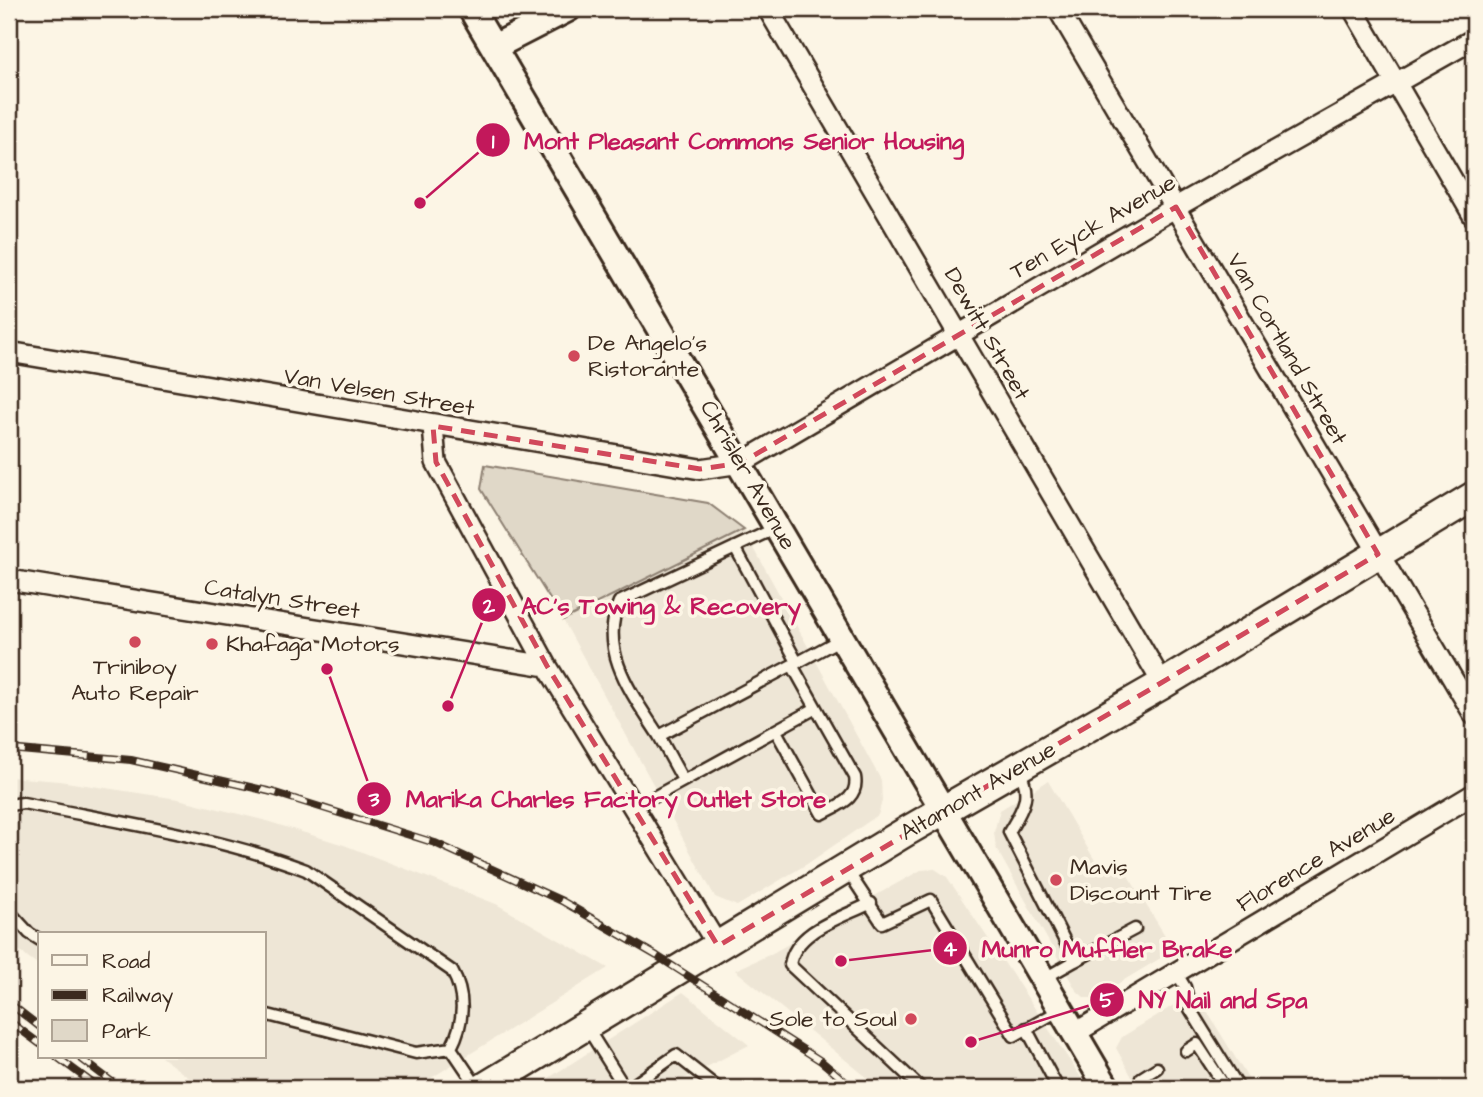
<svg xmlns="http://www.w3.org/2000/svg" width="1483" height="1097" viewBox="0 0 1483 1097" font-family="'Architects Daughter',sans-serif">
<style>
.built{fill:#eee6d6}
.green{fill:#e0d8c8;stroke:#8e8173;stroke-width:2}
.lines{fill:none;stroke-linecap:round;stroke-linejoin:round}
.service-casing{stroke:#3b2a1e;stroke-width:15}
.minor-casing{stroke:#3b2a1e;stroke-width:24}
.tertiary-casing{stroke:#3b2a1e;stroke-width:30}
.secondary-casing{stroke:#3b2a1e;stroke-width:33}
.service{stroke:#fcf5e5;stroke-width:10}
.minor{stroke:#fcf5e5;stroke-width:19}
.tertiary{stroke:#fcf5e5;stroke-width:24}
.secondary{stroke:#fcf5e5;stroke-width:28}
.rail-casing{stroke:#3b2a1e;stroke-width:8}
.rail{stroke:#fcf5e5;stroke-width:5;stroke-dasharray:16;stroke-linecap:butt}
.marked{fill:none;stroke:#d1495b;stroke-width:5;stroke-dasharray:14 9;stroke-linejoin:round}
.poi-dot{fill:#d1495b;stroke:#fcf5e5;stroke-width:2.5}
.labels{text-anchor:middle;dominant-baseline:central;stroke-width:7;stroke-linejoin:round;paint-order:stroke}
.street-label{font-size:23px;fill:#3b2a1e;stroke:#fcf5e5}
.poi-label{font-size:23px;fill:#3b2a1e;stroke:#fcf5e5;text-anchor:start}
.leader{fill:none;stroke:#c2185b;stroke-width:2.5}
.callout-dot{fill:#c2185b;stroke:#fcf5e5;stroke-width:2.5}
.mark-label{font-size:21px;text-anchor:middle;font-weight:bold;fill:#fff}
.callout-label{font-size:24px;text-anchor:middle;font-weight:bold;fill:#c2185b;stroke:#fcf5e5;stroke-width:7;stroke-linejoin:round;paint-order:stroke}
</style>
<rect width="100%" height="100%" fill="#fcf5e5"/>
<filter id="ink" filterUnits="userSpaceOnUse"><feTurbulence type="fractalNoise" baseFrequency=".0143" numOctaves="2"/><feDisplacementMap in="SourceGraphic" scale="14" xChannelSelector="R" yChannelSelector="G"/><feConvolveMatrix kernelMatrix="1 2 1 2 8 2 1 2 1" color-interpolation-filters="sRGB"/></filter>
<g filter="url(#ink)">
<path class="built" d="M744,530L881,780L882,801L878,815L807,864L737,906L715,897L563,620Z
M9,777L59,781L178,799L263,820L344,845L496,904L608,968L415,1088H203L161,1057H264V934H40V966L9,943Z
M1048,781L1100,869L1119,861L1174,950L1094,998H1085L1076,990L996,848L994,832L1000,810Z
M935,869L947,877L1088,1088H880L735,970L769,955L921,870Z
M683,992L749,1045L666,1088H533Z
M1195,992L1254,1088H1138L1116,1048L1122,1037Z"/>
<path class="green" d="M485,465L708,503L744,530L563,620L481,489Z"/>
<g class="lines">
<defs>
<path id="service" d="M735,547L797,662
M793,665L841,639
M776,731L822,814C838,805 859,799 855,777L816,708
M659,736C633,695 598,652 619,602L778,527
M1019,771C1033,795 1022,810 1009,832L1075,961L1135,929
M9,805L23,803C117,822 216,836 306,870L452,971C466,996 464,1023 451,1048
M634,808L816,708L792,665L659,736L683,780
M847,870L882,923L931,900L1014,1036L1060,1010
M871,903C842,918 795,930 790,965L921,1088
M9,911L29,933L40,940
M1176,972L1185,987L1190,1009L1239,1088
M1043,979L1075,961
M264,1014L416,1053L451,1048
M586,1026L625,1088
M1026,1028L1058,1088
M451,1048L478,1088
M1186,1051L1197,1044L1226,1088
M629,1088L676,1055L718,1088
M1147,1088L1141,1078L1157,1068"/>
<path id="minor" d="M768,9L1163,684
M1058,9L1474,715
M1353,9L1474,217
M9,352L700,469L741,463L1176,207L1474,39
M433,426L436,462L547,666L718,946
M9,580L547,666
M1075,1033L1474,794"/>
<path id="tertiary" d="M471,9L1107,1088
M494,47L568,9"/>
<path id="secondary" d="M483,1088L907,831L1163,684L1474,496"/>
</defs>
<use href="#service" class="service-casing"/>
<use href="#minor" class="minor-casing"/>
<use href="#tertiary" class="tertiary-casing"/>
<use href="#secondary" class="secondary-casing"/>
<use href="#service" class="service"/>
<use href="#minor" class="minor"/>
<use href="#tertiary" class="tertiary"/>
<use href="#secondary" class="secondary"/>
<defs>
<path id="rail" d="M9,749L131,760L272,792L435,843L562,901L657,956L821,1061L853,1088
M9,1003L40,1027
M9,1021L40,1044
M57,1057L99,1088
M79,1057L120,1088"/>
</defs>
<use href="#rail" class="rail-casing"/>
<use href="#rail" class="rail"/>
</g>
</g>
<path class="marked" d="M1176,207L1378,554L718,946L547,666L436,462L433,426L700,469L741,463Z"/>
<g class="poi-dot">
<circle cx="574" cy="356" r="7"/>
<circle cx="135" cy="642" r="7"/>
<circle cx="212" cy="644" r="7"/>
<circle cx="1056" cy="880" r="7"/>
<circle cx="911" cy="1019" r="7"/>
</g>
<g class="labels">
<g class="street-label">
<text transform="translate(1093 227) rotate(-30)">Ten Eyck Avenue</text>
<text transform="translate(987 334) rotate(60)">Dewitt Street</text>
<text transform="translate(1287 349) rotate(60)">Van Cortland Street</text>
<text transform="translate(379 392) rotate(10)">Van Velsen Street</text>
<text transform="translate(748 475) rotate(60)">Chrisler Avenue</text>
<text transform="translate(282 599) rotate(9)">Catalyn Street</text>
<text transform="translate(978 791) rotate(-30)">Altamont Avenue</text>
<text transform="translate(1316 860) rotate(-31)">Florence Avenue</text>
</g>
<g class="poi-label">
<text x="588" y="343">De Angelo's<tspan x="588" dy="26">Ristorante</tspan></text>
<text x="226" y="644">Khafaga Motors</text>
<text x="135" y="667" text-anchor="middle">Triniboy<tspan x="135" dy="26">Auto Repair</tspan></text>
<text x="1070" y="867">Mavis<tspan x="1070" dy="26">Discount Tire</tspan></text>
<text x="897" y="1019" text-anchor="end">Sole to Soul</text>
</g>
</g>
<path class="leader" d="M420 203L493 140M448 706L489 605M327 669L374 799M841 961L950 948M971 1042L1107 1000"/>
<g class="callout-dot">
<circle cx="420" cy="203" r="7"/>
<circle cx="448" cy="706" r="7"/>
<circle cx="327" cy="669" r="7"/>
<circle cx="841" cy="961" r="7"/>
<circle cx="971" cy="1042" r="7"/>
<circle cx="493" cy="140" r="18"/>
<circle cx="489" cy="605" r="18"/>
<circle cx="374" cy="799" r="18"/>
<circle cx="950" cy="948" r="18"/>
<circle cx="1107" cy="1000" r="18"/>
</g>
<g class="mark-label">
<text x="493" y="148">1</text>
<text x="489" y="613">2</text>
<text x="374" y="806">3</text>
<text x="950" y="956">4</text>
<text x="1107" y="1007">5</text>
</g>
<g class="callout-label">
<text x="744" y="149">Mont Pleasant Commons Senior Housing</text>
<text x="661" y="614">AC's Towing &amp; Recovery</text>
<text x="616" y="807">Marika Charles Factory Outlet Store</text>
<text x="1107" y="957">Munro Muffler Brake</text>
<text x="1223" y="1008">NY Nail and Spa</text>
</g>
<rect width="1483" height="1097" fill="none" stroke="#fcf5e5" stroke-width="35"/>
<rect x="18" y="18" width="1448" height="1062" fill="none" stroke="#3b2a1e" stroke-width="2.5" filter="url(#ink)"/>
<rect x="38" y="932" width="228" height="126" fill="#fcf5e5" stroke="#afa495" stroke-width="2"/>
<rect x="52" y="955" width="35" height="10" fill="#fcf5e5" stroke="#afa495" stroke-width="2"/>
<text x="102" y="968" font-size="21" fill="#3b2a1e">Road</text>
<rect x="52" y="990" width="35" height="10" fill="#3b2a1e" stroke="#afa495" stroke-width="2"/>
<text x="102" y="1002" font-size="21" fill="#3b2a1e">Railway</text>
<rect x="52" y="1020" width="35" height="21" fill="#e0d8c8" stroke="#afa495" stroke-width="2"/>
<text x="102" y="1038" font-size="21" fill="#3b2a1e">Park</text>
</svg>
